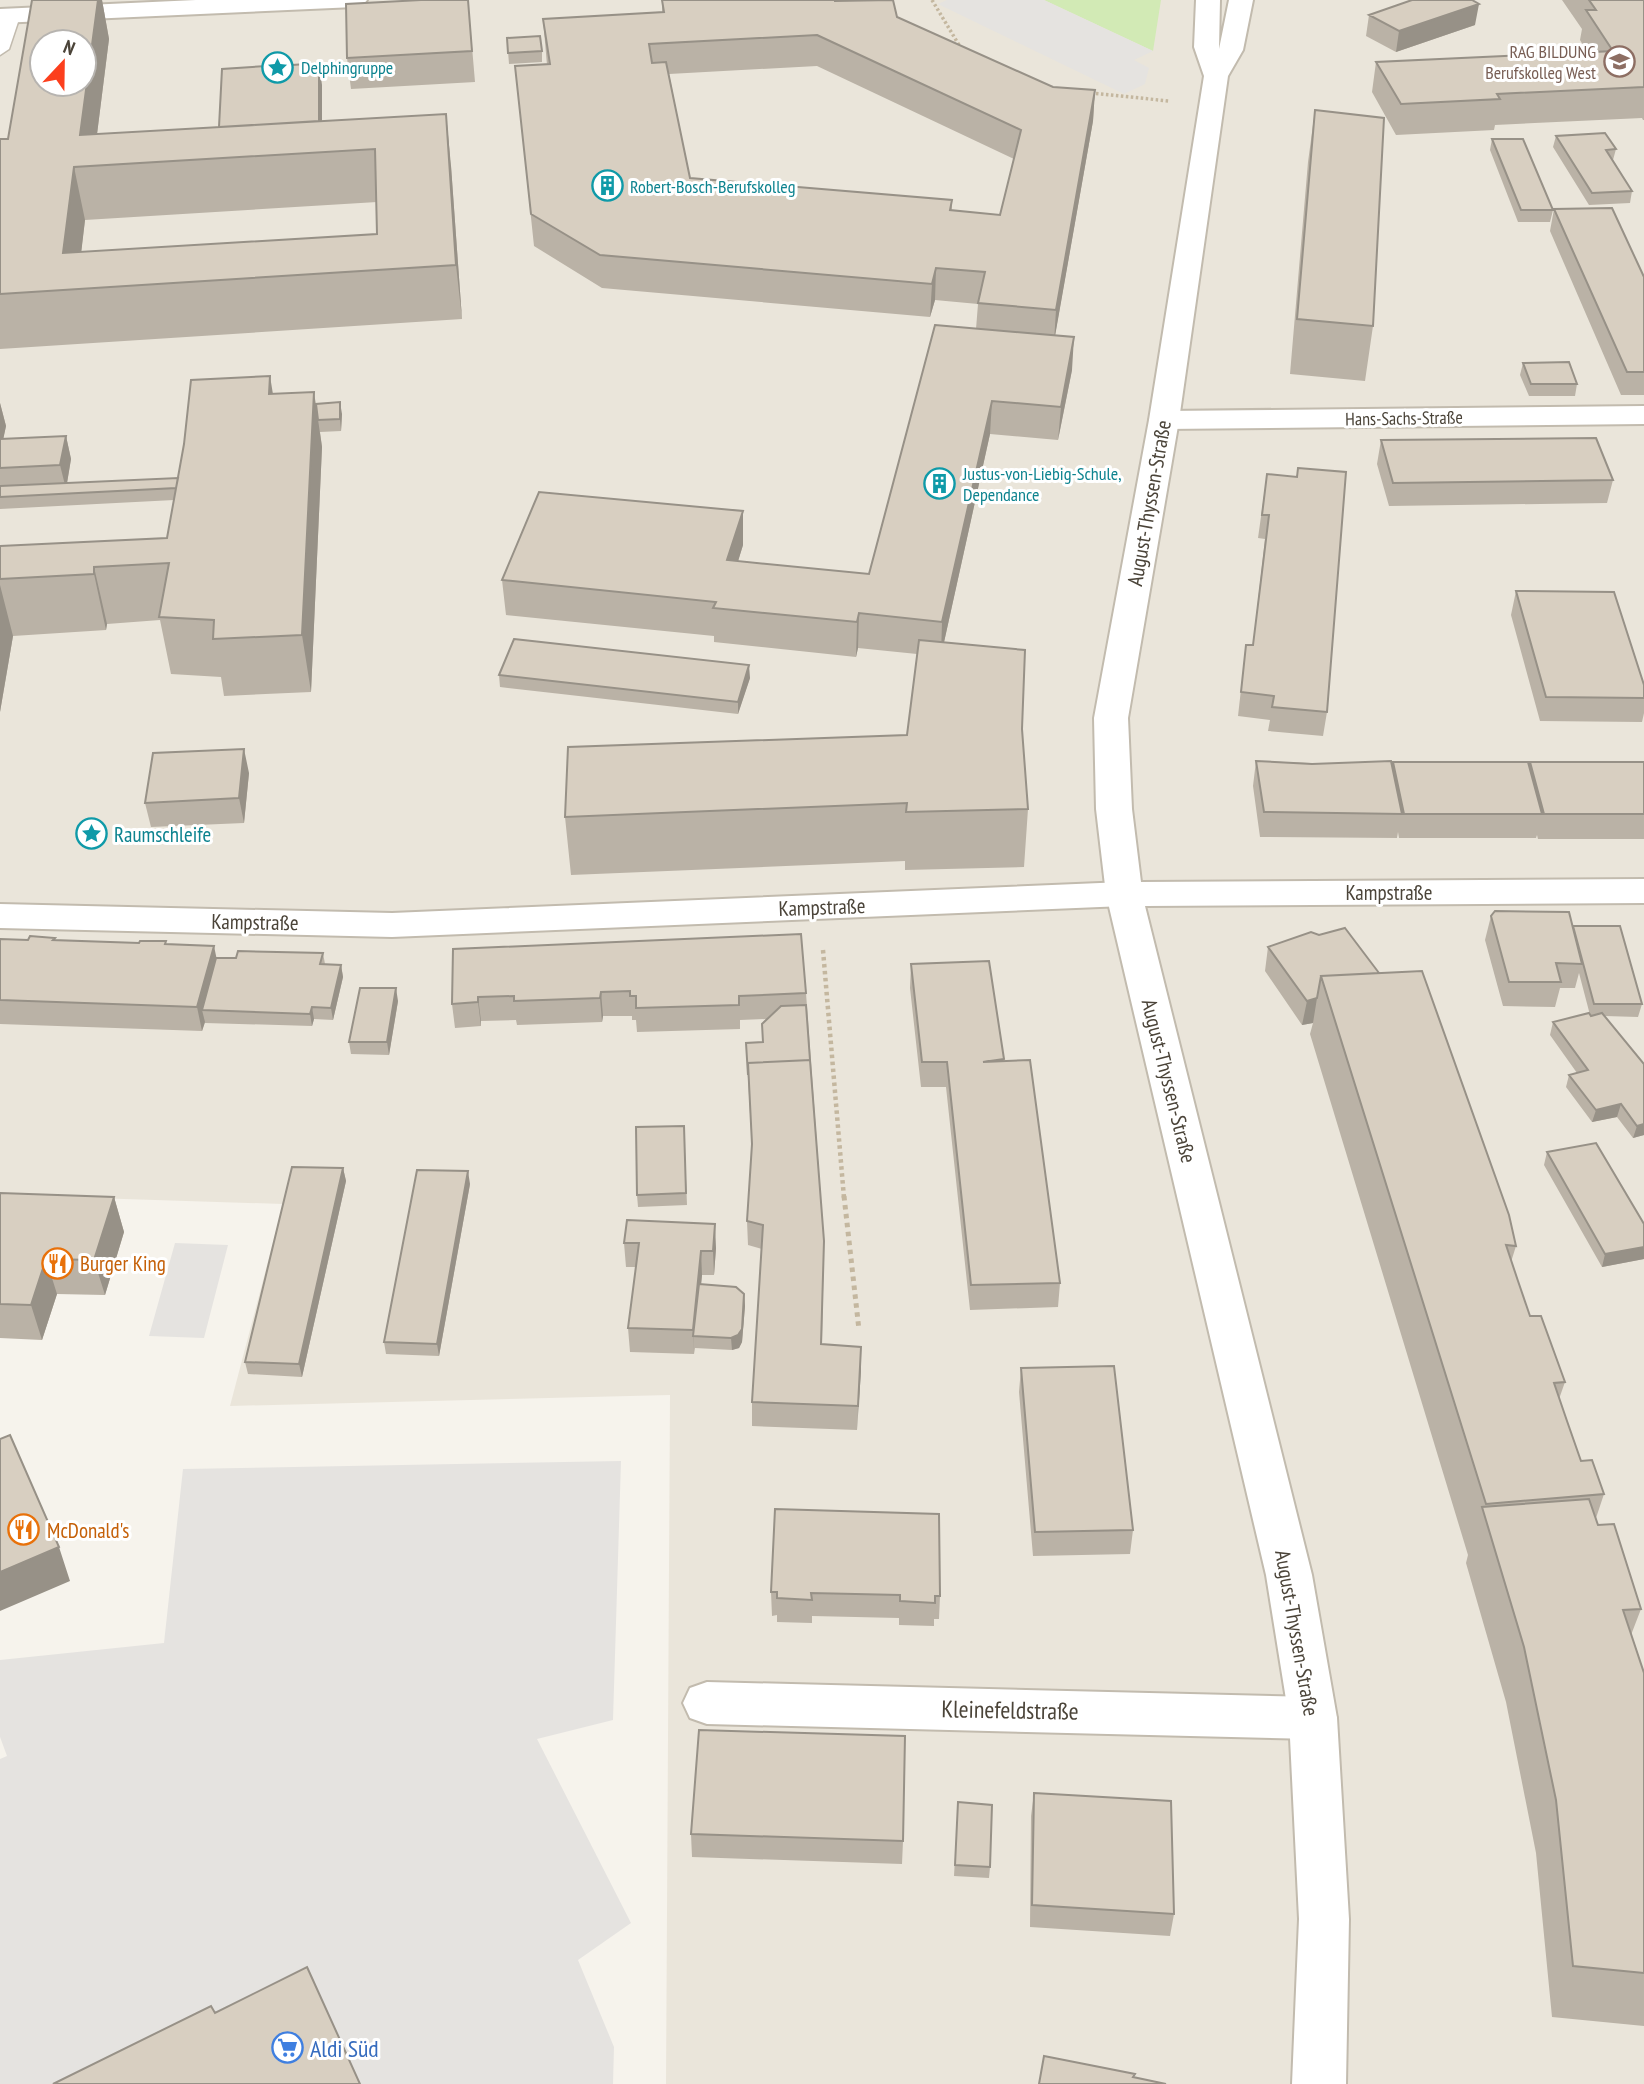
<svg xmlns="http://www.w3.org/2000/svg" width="1644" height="2084" viewBox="0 0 1644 2084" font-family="'PT Sans Narrow',sans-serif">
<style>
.residential{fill:#eae5da;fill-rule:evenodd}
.green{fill:#d2eab5}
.parking{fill:#e5e3e0}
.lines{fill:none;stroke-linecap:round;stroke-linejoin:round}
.service-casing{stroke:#c2bbae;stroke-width:3}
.minor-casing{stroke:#c2bbae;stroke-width:4}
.tertiary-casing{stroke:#c2bbae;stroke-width:4}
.path-far2{stroke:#c4b79f;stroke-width:3.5;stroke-dasharray:2.5 2.5;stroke-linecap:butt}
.path-far1{stroke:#c4b79f;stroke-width:4.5;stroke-dasharray:3.5 3.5;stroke-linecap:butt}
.path{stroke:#c4b79f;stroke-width:5;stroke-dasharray:4.5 4.5;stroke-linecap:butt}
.service{fill:#fff;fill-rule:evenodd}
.minor{fill:#fff;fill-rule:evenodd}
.tertiary{fill:#fff;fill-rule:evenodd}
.wall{fill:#bab2a6;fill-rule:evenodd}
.shaded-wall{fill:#979187}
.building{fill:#d8cfc1;stroke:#979187;stroke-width:2;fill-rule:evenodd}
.labels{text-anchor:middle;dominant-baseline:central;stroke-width:6;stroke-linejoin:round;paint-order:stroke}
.far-education-label{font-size:18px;fill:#785e54;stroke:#fff;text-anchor:end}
.far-culture-label{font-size:18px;fill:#0d838f;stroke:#fff;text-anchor:start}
.far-street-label{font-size:18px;fill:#4b4439;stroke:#fff}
.street-label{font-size:21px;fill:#4b4439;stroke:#fff}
.culture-label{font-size:21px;fill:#0d838f;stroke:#fff;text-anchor:start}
.food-label{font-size:21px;fill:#c56008;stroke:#fff;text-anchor:start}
.near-street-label{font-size:24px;fill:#4b4439;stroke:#fff}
.near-shop-label{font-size:24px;fill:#366cbe;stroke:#fff;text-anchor:start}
</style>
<rect width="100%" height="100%" fill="#f6f3ec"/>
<path class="residential" d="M0,0H1644V2084H666L670,1395L230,1406L283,1204L0,1195ZM42,42H84V84H42Z"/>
<path class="green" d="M1044,0H1161L1153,51Z"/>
<path class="parking" d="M947,0H1044L1153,51L1134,60L1149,68L1145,84L1124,94L938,4Z
M175,1243L228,1245L204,1338L149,1336Z
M621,1461L613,1720L537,1739L631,1923L578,1960L614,2047L613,2084H0V1759L7,1756L0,1737V1660L164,1643L183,1469Z"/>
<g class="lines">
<defs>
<path id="service" d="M11,10L20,16L9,49L0,55V21L4,12Z"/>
<path id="minor" d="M196,0H367L363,5L355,7L0,23V9Z
M1644,406V424L1164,429L1153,426L1149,420L1153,414L1164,411Z
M1124,882L1137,885L1142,894L1137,903L1124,906L392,937L0,928V904L392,913Z
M707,1682L1313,1697L1330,1703L1337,1718L1330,1733L1313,1739L707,1724L690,1718L683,1703L690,1688Z"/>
<path id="tertiary" d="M1196,0H1220L1219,49L1229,0H1253L1243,50L1228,76L1179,420L1128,718L1132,809L1141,882L1644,879V903L1145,906L1312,1575L1337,1718L1349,1919L1346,2084H1292L1299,1919L1289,1718L1266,1575L1106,894L1096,809L1094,718L1149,420L1204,76L1194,47Z"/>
</defs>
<use href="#service" class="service-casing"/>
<use href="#minor" class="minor-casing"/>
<use href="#tertiary" class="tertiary-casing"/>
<path class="path-far2" d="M932,0L959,45
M1091,93L1169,101"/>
<path class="path-far1" d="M823,950L844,1198"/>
<path class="path" d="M844,1196L859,1330"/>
<use href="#service" class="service"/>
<use href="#minor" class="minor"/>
<use href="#tertiary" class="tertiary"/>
</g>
<path class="wall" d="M32,0H102L109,39L97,134L219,127L266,66L267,71L322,85V121L451,166L462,319L0,349V139H8ZM377,202V234L81,252L85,220Z
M468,0L475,82L351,89L347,58Z
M662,0L835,1L897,17L1053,87L1095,90L1093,121L1055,335L1072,370L1058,440L990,434L944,642L1022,729L1028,809L1024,867L905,870V861L571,875L565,817L907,735L917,654L858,648L856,657L714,642V636L506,615L502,580L743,511V545L738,561L869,574L976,329L978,304L935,300L930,317L602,288L534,246L515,66L547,65L543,19L662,13ZM817,66L1014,159L1000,215L952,210V200L690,178L669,74Z
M1562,0H1644V120H1643L1642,118L1495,125L1494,130L1396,135L1372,92L1376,62L1587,52L1580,40L1582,29Z
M1369,15L1475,25L1396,52L1366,36Z
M507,38L542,51V62L509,64Z
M1315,110L1373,326L1365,381L1290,374L1308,162Z
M1556,136L1616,149L1613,160L1632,191L1630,203L1589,205L1553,147Z
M1492,139L1553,210L1550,222H1518L1490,150Z
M1554,209L1644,277V395H1621L1550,231Z
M1523,363L1577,384L1575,396H1529L1520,375Z
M273,394L316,404L342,414L341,431L320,432L322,447L311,692L224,696L221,677L171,674L160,620L107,624L106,630L13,636L0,712V546L167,538L174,500L0,509V403L6,426L3,439L66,436L71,459L67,483L178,478Z
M1381,440L1613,480L1607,503L1389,506L1377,464Z
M1267,474L1327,712L1323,736L1268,731L1270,720L1238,716L1246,645H1253L1265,539L1258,538Z
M1516,591L1644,685V713L1642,722L1540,721L1511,615Z
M499,675L750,678L738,714L500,687Z
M1256,761L1392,766L1393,762L1529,765L1530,762H1644V839H1538L1537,835L1536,838H1399L1398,832L1397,838L1260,837L1253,786Z
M249,773L244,823L151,827L145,803Z
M1491,916L1573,928V926L1642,1004L1638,1017L1605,1016L1644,1135L1633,1138L1617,1117L1592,1122L1566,1087L1569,1075L1577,1073L1550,1035L1553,1022L1590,1015L1579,973L1575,988H1560L1555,1007L1503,1006L1485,940Z
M1311,932L1516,1246L1511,1262L1530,1316L1565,1382L1559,1399L1567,1421L1581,1461L1604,1494L1596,1518L1598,1525L1641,1609L1631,1635L1644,1673V2026L1552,2017L1536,1853L1506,1702L1466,1563L1468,1555L1310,1034L1313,1023L1302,1025L1265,971L1268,947Z
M55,938V941L166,944L216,958H236L323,953L325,964L341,965L343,977L333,1020L314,1019L312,1026L205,1023V1022L202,1031L0,1024V939L28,940Z
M453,949L806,993L824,1241L822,1345L861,1347L857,1430L752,1426V1402L762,1249L748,1245L747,1221L752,1149L746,1043L762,1042V1024L766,1019L740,1020V1029L637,1032L636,1020H632V1016H603L602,1022L517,1025L516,1020L481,1021V1026L455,1028L452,1004Z
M911,964L1004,1059L1060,1283L1058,1307L970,1310L946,1087H921L910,988Z
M398,1001L389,1055L351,1054L349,1042Z
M684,1126L687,1205L638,1207L637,1195Z
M1547,1152L1644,1224V1259L1602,1267L1544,1165Z
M343,1168L346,1181L302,1377L248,1374L245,1362Z
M470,1184L439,1356L386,1354L384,1342Z
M0,1193L114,1197L124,1232L105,1295L57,1294L42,1340L0,1338Z
M624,1243L716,1248L714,1275H702L701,1284L744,1294L745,1306L742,1342L739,1348L732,1350L695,1348L694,1354L630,1352L628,1328L636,1267H626Z
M1021,1368L1133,1530L1130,1554L1033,1556L1019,1392Z
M771,1592L940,1596L939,1619H934V1626L899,1625V1618L812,1616V1623L777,1622V1615L772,1616Z
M1034,1793L1174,1914L1170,1936L1030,1927L1031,1816Z
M958,1802L990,1867L989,1878L954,1876Z
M691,1834L903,1841L902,1864L692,1857Z"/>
<path class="shaded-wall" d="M98,0H102L109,39L93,166L80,135Z
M1479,4L1475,25L1396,52L1399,31Z
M319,63L322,85V146L319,124Z
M1095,90L1093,121L1054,342L1056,310Z
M446,114L451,166L462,319L456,265Z
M74,167L85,220L77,289L63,253Z
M936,268L935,300L930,317L932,284Z
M1074,337L1072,370L1058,440L1061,407Z
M270,376L279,431L269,394Z
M314,392L322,447L311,692L302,635Z
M992,401L990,434L941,656L942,622Z
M340,402L342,414L341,431L340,419Z
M0,403L6,426L0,455Z
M66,436L71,459L66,489L60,465Z
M743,511V545L728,594L727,560Z
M94,567L107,624L106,630L94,574Z
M0,585L13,636L0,712Z
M859,613L858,648L856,657L857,622Z
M749,665L750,678L738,714V702Z
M244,749L249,773L244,823L239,798Z
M214,946L219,970L202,1010L205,1022L202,1031L197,1007Z
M341,965L343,977L333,1020L331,1008Z
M396,988L398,1001L389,1055L387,1042Z
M601,992L603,1016L602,1022L600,998Z
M478,997L481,1021V1026L478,1002Z
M1317,998L1313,1023L1302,1025L1307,1001Z
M312,1007L314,1019L312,1026L310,1014Z
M1621,1104L1617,1117L1592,1122L1596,1110Z
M1644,1124V1135L1633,1138L1637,1126Z
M343,1168L346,1181L302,1377L299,1364Z
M468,1171L470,1184L439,1356L437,1344Z
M114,1197L124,1232L105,1295L94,1260Z
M715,1224L716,1248L714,1275L713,1251Z
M1644,1247V1259L1602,1267L1605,1254Z
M701,1251L702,1275L696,1336H693L694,1354L693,1330Z
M46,1259L57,1294L42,1340L31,1305Z
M744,1294L745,1306L742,1342L739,1348L732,1350L731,1338Z
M861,1347V1371L857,1430L858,1406Z
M59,1547L70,1581L0,1611V1572Z"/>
<path class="building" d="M32,0H98L80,135L446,114L456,265L0,294V139H8ZM42,42H84V84H42ZM375,149L377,234L63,253L74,167Z
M421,0H468L472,51L347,58L346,4Z
M662,0H835V1L893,0L897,17L1053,87L1095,90L1056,310L978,303L985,272L936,268L932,284L600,255L531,214L515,66L550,64L543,19L664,12ZM817,35L1021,130L1000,215L950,210L952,200L690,178L666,62L652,63L649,44Z
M1412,0H1472L1479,4L1399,31L1369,15Z
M1589,0H1644V87L1497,94L1500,99L1401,104L1376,62L1613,51L1586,10H1596Z
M540,36L542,51L508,53L507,38Z
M319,63V121L219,127L222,69L266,66V71L279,70V66Z
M1315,110L1384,118L1373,326L1297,319Z
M1605,133L1616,149L1606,150L1632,191L1592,193L1556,136Z
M1492,139H1523L1553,210H1521Z
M1612,208L1644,277V372H1627L1554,209Z
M935,325L1074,337L1061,407L992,401L942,622L859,613L857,622L713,608L716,602L502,580L539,492L743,511L727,560L869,574Z
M1569,362L1577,384H1531L1523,363Z
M270,376L269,394L314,392L302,635L213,639L214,620L159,617L169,563L94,567V574L0,579V546L167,538L184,444L191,380Z
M340,402V419L318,420L316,404Z
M66,436L60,465L0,468V439Z
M1596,438L1613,480L1393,483L1381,440Z
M1298,468L1346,472L1327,712L1272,707L1274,696L1241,692L1246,645H1253L1269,515H1262L1267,474L1297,477Z
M178,478L176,488L0,497V486Z
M1516,591L1614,592L1644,685V698L1546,697Z
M514,639L749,665L738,702L499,675Z
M919,640L1025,650L1022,729L1028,809L906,812L907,803L565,817L568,747L907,735Z
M244,749L239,798L145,803L153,753Z
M1256,761L1312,764L1391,761L1402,814L1264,812Z
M1393,762H1528L1542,814H1404Z
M1530,762H1644V814H1544Z
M1495,911L1569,912L1582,964L1556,963L1561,982H1509L1491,916Z
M1573,926H1620L1642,1004H1594Z
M1345,928L1379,973L1321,976L1317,998L1307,1001L1268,947L1311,932L1319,935Z
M801,934L806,993L739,996V1005L636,1008V996H630V991L601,992L600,998L514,1001V996L478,997V1002L452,1004L453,949Z
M30,936L55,938L53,940L139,943L140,941H166L165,944L214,946L197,1007L0,1000V939L28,940Z
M238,951L323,953L320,964L341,965L331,1008L312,1007L310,1014L202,1010L216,958H236Z
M989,961L1004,1059L983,1062L1030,1060L1060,1283L971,1285L947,1062H922L911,964Z
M1422,971L1509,1215L1516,1246L1506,1245L1518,1281L1530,1316H1541L1565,1382L1554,1383L1567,1421L1581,1461L1592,1460L1604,1494L1486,1504L1321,976Z
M360,988H396L387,1042H349Z
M806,1005L810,1060L748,1063V1075L746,1043L763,1042L762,1024L781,1006Z
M1589,1013L1591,1016L1602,1013L1644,1064V1124L1637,1126L1621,1104L1596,1110L1569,1075L1588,1070L1553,1022Z
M810,1060L824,1241L821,1344L861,1347L858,1406L752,1402L763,1225L747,1221L752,1144L748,1063Z
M684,1126L686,1193L637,1195L636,1127Z
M1596,1143L1644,1224V1247L1605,1254L1547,1152Z
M292,1167L343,1168L299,1364L245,1362Z
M417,1170L468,1171L437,1344L384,1342Z
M0,1193L114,1197L94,1260L46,1259L31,1305L0,1304Z
M627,1220L715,1224L713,1251H701L693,1330L628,1328L639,1243H624Z
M699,1284L736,1287L744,1294L742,1329L738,1335L731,1338L693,1336Z
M1114,1366L1133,1530L1035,1532L1021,1368Z
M10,1435L59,1547L0,1572V1439Z
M1589,1499L1598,1525L1614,1524L1641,1609L1623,1610L1644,1673V1973L1573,1966L1556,1800L1524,1647L1482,1507Z
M775,1509L939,1514L940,1596H935V1603L900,1601V1595L811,1593L812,1600L777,1598V1592H771Z
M699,1730L905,1736L903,1841L691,1834Z
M1034,1793L1171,1801L1174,1914L1032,1905Z
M958,1802L992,1805L990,1867L955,1865Z
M307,1967L360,2084H53L211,2006L215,2013Z
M1044,2056L1135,2074L1133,2077L1166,2084H1039Z"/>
<defs>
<symbol id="school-ring" viewBox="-11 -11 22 22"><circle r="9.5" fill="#fff" stroke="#8d6e63" stroke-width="1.5"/><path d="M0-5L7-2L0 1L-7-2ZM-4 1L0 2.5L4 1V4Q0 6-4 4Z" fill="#8d6e63"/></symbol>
<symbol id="sight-ring" viewBox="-11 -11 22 22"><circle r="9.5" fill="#fff" stroke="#0f9aa8" stroke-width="1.5"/><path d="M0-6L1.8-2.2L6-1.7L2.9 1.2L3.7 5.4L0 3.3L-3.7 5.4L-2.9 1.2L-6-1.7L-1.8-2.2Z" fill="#0f9aa8"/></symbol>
<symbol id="building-ring" viewBox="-11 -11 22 22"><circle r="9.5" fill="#fff" stroke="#0f9aa8" stroke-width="1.5"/><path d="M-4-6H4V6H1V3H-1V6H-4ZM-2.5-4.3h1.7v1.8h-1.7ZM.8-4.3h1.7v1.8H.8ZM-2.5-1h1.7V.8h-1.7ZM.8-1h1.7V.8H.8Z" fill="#0f9aa8"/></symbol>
<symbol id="restaurant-ring" viewBox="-11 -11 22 22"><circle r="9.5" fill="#fff" stroke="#e8710a" stroke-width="1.5"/><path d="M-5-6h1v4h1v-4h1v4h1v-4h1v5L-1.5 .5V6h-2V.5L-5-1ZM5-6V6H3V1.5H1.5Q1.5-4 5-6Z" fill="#e8710a"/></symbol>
<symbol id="supermarket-ring" viewBox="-11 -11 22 22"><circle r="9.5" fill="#fff" stroke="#3f7fe0" stroke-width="1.5"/><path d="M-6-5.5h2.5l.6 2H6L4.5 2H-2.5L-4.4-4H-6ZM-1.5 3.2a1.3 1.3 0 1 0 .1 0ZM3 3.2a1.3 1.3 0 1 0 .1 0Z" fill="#3f7fe0"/></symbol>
</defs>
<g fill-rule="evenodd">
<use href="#school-ring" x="1602" y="44" width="35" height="35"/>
<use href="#sight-ring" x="260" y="50" width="35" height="35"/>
<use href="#building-ring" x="590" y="168" width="35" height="35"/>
<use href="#building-ring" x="922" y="466" width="35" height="35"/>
<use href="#sight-ring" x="74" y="816" width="35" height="35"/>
<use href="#restaurant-ring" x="40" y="1246" width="35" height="35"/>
<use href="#restaurant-ring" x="6" y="1512" width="35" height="35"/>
<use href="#supermarket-ring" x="270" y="2030" width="35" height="35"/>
</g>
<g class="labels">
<g class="far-education-label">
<text x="1596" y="51">RAG BILDUNG<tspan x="1596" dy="21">Berufskolleg West</tspan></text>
</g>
<g class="far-culture-label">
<text x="301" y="67">Delphingruppe</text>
<text x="630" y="186">Robert-Bosch-Berufskolleg</text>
<text x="963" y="473">Justus-von-Liebig-Schule,<tspan x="963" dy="21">Dependance</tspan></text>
</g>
<g class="far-street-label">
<text transform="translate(1404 418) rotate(-1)">Hans-Sachs-Straße</text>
</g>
<g class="street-label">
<text transform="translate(1149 503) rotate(-80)">August-Thyssen-Straße</text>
<text x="1389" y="892">Kampstraße</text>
<text transform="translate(822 907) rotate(-2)">Kampstraße</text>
<text transform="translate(255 922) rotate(1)">Kampstraße</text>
<text transform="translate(1169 1081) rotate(76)">August-Thyssen-Straße</text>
<text transform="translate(1297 1633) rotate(80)">August-Thyssen-Straße</text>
</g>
<g class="culture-label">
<text x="114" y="834">Raumschleife</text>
</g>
<g class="food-label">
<text x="80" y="1263">Burger King</text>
<text x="47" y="1530">McDonald's</text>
</g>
<g class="near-street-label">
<text transform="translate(1010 1710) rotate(1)">Kleinefeldstraße</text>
</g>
<g class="near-shop-label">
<text x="310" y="2048">Aldi Süd</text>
</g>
</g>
<g transform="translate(63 63) rotate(22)"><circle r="33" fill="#ffffff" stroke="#b7b4b0" stroke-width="2"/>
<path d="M0-5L12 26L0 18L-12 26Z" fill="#fc3f1d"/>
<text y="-10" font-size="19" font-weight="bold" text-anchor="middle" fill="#4b4439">N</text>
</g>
</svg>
